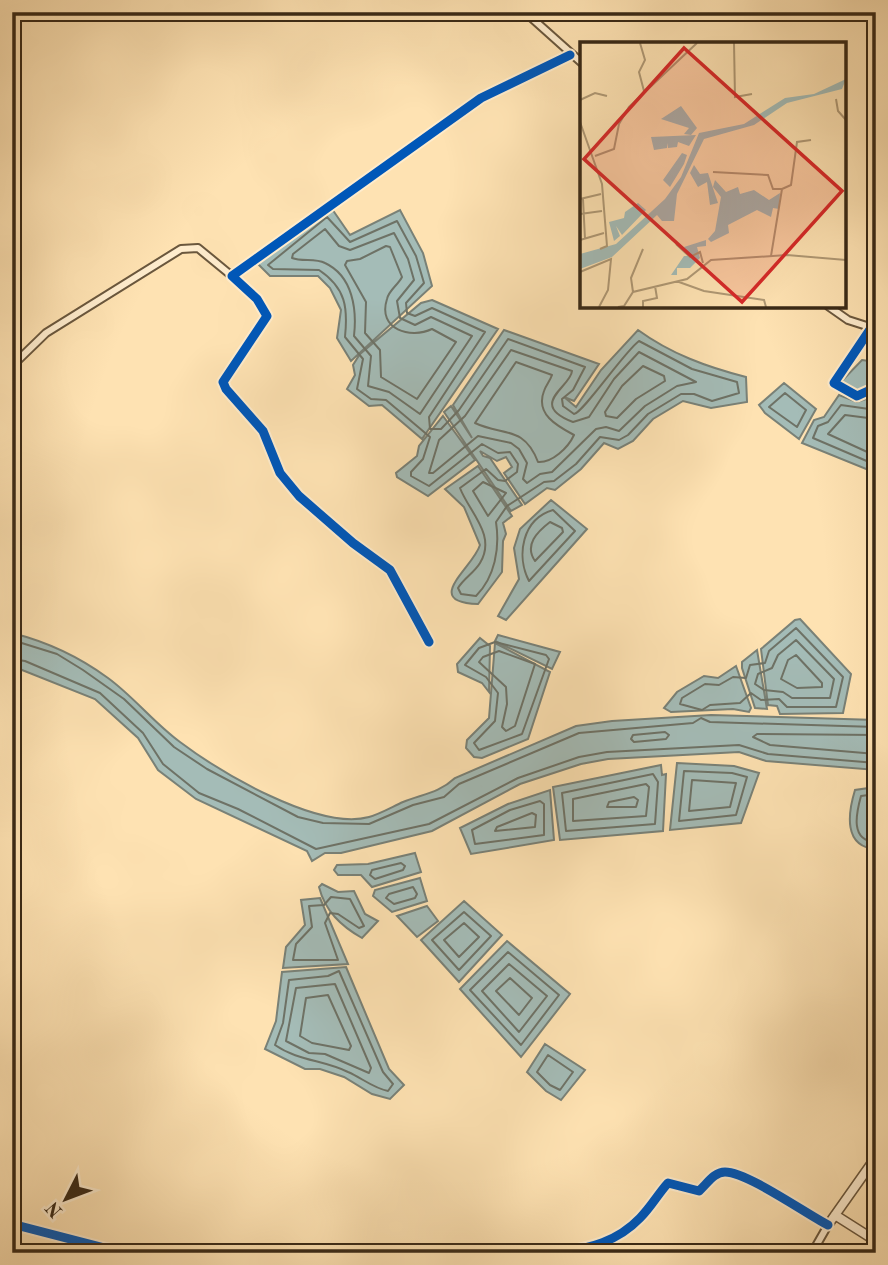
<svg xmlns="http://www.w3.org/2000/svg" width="888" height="1265" viewBox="0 0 888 1265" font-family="'Old Standard TT',serif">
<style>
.water{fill:#a4bcb7;stroke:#798177;stroke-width:2}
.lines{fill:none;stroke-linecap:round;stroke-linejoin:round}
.shore{stroke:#6e7266;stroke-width:2}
.minor-casing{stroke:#6a573d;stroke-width:10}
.tertiary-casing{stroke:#6a573d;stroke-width:11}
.minor{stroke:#feeccd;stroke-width:6}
.tertiary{stroke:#feeccd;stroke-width:8}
.cycleway-casing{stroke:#feeccd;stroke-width:13}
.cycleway{stroke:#0057b8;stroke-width:9}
.inset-road{fill:none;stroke:#af9874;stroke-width:2}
.view{fill:#d62828;fill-opacity:0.15;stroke:#d62828;stroke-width:3.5}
.inset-edge{fill:none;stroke:#392916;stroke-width:3.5}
</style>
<rect width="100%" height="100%" fill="#fee2b2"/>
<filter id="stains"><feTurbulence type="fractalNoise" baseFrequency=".00286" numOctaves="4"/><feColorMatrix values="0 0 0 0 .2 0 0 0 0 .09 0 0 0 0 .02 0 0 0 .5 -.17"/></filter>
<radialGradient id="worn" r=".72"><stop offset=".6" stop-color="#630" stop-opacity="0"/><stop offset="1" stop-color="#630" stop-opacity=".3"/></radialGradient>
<path class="water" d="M330,206L350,235L400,210L423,253L432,286L351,361L337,338L341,310L330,288L318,276H270L257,263Z
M432,300L498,329L422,439L382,405L369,406L347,389L355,375L353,365L360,354L421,303Z
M504,330L599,364L574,401L564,397L576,407L601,370L638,330C671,354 707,367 746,377L747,402L711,408L683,401L653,419L633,441L618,449L604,443L581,469L555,490L547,488L525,504L504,473L512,467L506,457L497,461L480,451L483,456L490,458L522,505L511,511L444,412L451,406L472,438L453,405Z
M862,360L876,362V391L869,387L850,394L836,387Z
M784,383L816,409L799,439L765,413L759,405Z
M839,395L857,402L866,399L876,404V473L802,443L814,420L824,417Z
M443,416L475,460L428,496L397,477L396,473L417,456L419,446Z
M478,466L512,516L503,523L506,534L503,541L502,572L478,604C421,602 473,568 480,545L464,507L445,489Z
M551,500L587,529L506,620L498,616L519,579L514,548L520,529Z
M800,619L851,674L843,713L780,714L777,706L768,705L761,649L795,620Z
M12,633C48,642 78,656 108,678C134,697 154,723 180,742C220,772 318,831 369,817C380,814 392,807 403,802C423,794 439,793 455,778L576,726L612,721L711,715L876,720V770L766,761L739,752L608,759L581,764L520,784L432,831L341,853H325L312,861L307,851L196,799L158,770L138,738L95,699L12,666Z
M498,635L560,652L552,669L495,641Z
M480,638L490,646L489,692L482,683L458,672L457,664Z
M495,643L550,672L528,739L482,758L474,757L466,748L467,740L489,718Z
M757,650L767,709L755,708L742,668V662Z
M736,666L751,708L749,712L733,709L671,712L664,708L677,692L704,676L718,678Z
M677,763L734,766L759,773L741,823L670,830Z
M661,765L662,775L666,774L663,831L560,840L553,787Z
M876,787V849C843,847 848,813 855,790Z
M550,790L554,840L471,854L460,828L508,804Z
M415,853L421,872L372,887L361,875H338L334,870L337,865L368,864Z
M420,878L427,901L392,912L373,896L375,890Z
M322,884L338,892L354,891L365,914L378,921L362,938C341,926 325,911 319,887Z
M320,898L348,964L283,968L286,947L305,925L301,900Z
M464,901L502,935L459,982L421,940Z
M427,906L438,921L417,937L397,916Z
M507,941L570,994L521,1057L460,989Z
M346,967L389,1069L404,1085L390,1099L372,1094L344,1077L320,1069H305L265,1049L276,1021L282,972Z
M545,1044L585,1070L561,1100L546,1091L527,1072Z"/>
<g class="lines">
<path class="shore" d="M327,217L350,242L397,221L416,256L424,283L406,303L407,313L415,316L432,308L485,332L429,417L430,429H441L459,410L508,339L585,367L573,390L562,399L563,406L574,414C583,413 624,352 639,341L692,369L737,382L739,393L712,401L694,394H681L648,414L628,435L619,440L600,437L576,464L554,481L544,482L507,506L496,522C500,548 495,577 476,596L461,594L458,588C464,578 474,573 480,563C497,535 469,512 460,488L486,469L498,480L505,481L517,472L518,464L510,452L498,453L482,444L429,486L411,476V472L423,459L430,437L386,400L371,399L357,389L363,359L345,337C348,308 346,288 319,270L273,269L268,265Z
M325,229L339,246L350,250L394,233L408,259L414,280L397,301L400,318L415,325L431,317L472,336L420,414L389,392L368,386L371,356L354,336C357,310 353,276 325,263C315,258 302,262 292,258L293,254Z
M386,246L390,247L402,277C398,285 389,290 387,299C377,330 411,339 432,329L456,342L417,399L381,377L380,350L365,333L366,302L345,265L347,261L360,259Z
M511,350L572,371C571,387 527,404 573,422L589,417L614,379L639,352L696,382L677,386L645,406L619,431L606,427L596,429L552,472L540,474L527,483L523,479L527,463L519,449L511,443L478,436L433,473H429L439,440L465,416Z
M516,362L552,375C550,381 546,385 544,391C535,414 557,426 574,435C568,448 552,463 538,462C524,425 502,436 475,423Z
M643,366L664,376L665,381L636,399L617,418L606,416L605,412L622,386Z
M785,393L806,410L797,427L769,407Z
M876,410L841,405L828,422L818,426L813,438L876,465
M876,419L845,415L828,434L876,456
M483,482L506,493L488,516L473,491Z
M553,510L575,531L529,581C516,556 522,519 553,510Z
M550,522L562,528L563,532L535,561C524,545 537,532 550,522Z
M796,628L843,677L836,707H787L779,699L761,700L751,693L740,703L710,705L702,710L680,704L682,698L705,684L719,685L733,677L746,678L750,665L765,663L769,651Z
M12,640L57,654L83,670L124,699L174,747L207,769L298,817L323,823L369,824L413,805L444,797L459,784L579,733L693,723L701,718L710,722L876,727
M796,640L834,679L830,698H792L783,692L764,690L755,684L758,674L772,668L778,655Z
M495,642L546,655L549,659L522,734L479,750L474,743L495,721L498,693L486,677L465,665L479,648Z
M499,651L535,664L515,726L506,731L502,727L507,704L506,687L479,662L483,657Z
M796,655L822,683V687L797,688L781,679L788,660Z
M12,659L25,661L100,693L143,733L163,764L199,793L238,809L316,849L429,824L518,778L579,757L607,752L739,745L768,754L876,763
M665,732L669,735L666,739L634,742L631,739L633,735Z
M876,735L757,734L753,737L770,745L876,754
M684,771L732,773L747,777L736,815L679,821Z
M653,774L658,782L655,824L566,831L562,793Z
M692,780L736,783L730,807L689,811Z
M646,784L649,787L646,816L573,821V799Z
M876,794L861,796C856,814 850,841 876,842
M634,797L638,800L636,807H607L609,802Z
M540,801L544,804V835L475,844L472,830L510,810Z
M532,813L536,815L535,827L495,831L497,827Z
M401,863L405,866L403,870L375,879L370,875L372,870Z
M413,887L417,894L415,898L394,904L386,898L389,894Z
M331,897L350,899L364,926L359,928L338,914L330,913L325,923L338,960H293L296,944L312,927L309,906L324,905Z
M464,912L491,936L459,970L432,940Z
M464,923L479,937L459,957L444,940Z
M508,952L559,995L521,1045L470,990Z
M509,964L547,996L519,1032L482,991Z
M339,971L383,1072L393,1084L388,1091C373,1088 362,1078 348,1072C324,1060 298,1061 275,1045L283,1023L289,980L328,976Z
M510,978L532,998L519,1015L496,991Z
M335,984L371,1068L369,1073L325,1054L309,1053L286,1041L296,988Z
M328,995L351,1046L349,1050L312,1043L300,1036L306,998Z
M548,1055L573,1072L560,1090L550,1085L537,1072Z"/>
<defs>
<path id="minor" d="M525,12L582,63
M868,12L876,23
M828,306L848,320L876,329
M871,328L834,383L857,396L868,391L876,394
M12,366L46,333L181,249L198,248L232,276
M429,642L390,570L353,543L299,496L280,473L263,431L226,389L223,382L267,316L257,299L232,276L481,98L570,55
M12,838V844
M812,1253L828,1225"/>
<path id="tertiary" d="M835,1215L876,1241
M12,1224L124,1253
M559,1253C590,1248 617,1242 640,1218C651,1207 658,1194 668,1183L699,1191C707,1184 714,1172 725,1172C747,1172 805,1213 828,1225L876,1157"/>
</defs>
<use href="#minor" class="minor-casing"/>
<use href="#tertiary" class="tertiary-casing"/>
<use href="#minor" class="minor"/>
<use href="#tertiary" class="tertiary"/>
<defs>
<path id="cycleway" d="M871,328L834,383L857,396L868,391L876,394
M429,642L390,570L353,543L299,496L280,473L263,431L226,389L223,382L267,316L257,299L232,276L481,98L570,55
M12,1224L124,1253
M559,1253C590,1248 617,1242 640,1218C651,1207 658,1194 668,1183L699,1191C707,1184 714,1172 725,1172C747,1172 805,1213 828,1225"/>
</defs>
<use href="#cycleway" class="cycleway-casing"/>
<use href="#cycleway" class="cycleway"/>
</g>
<g transform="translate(580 42)">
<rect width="266" height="266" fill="#fee2b2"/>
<path d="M266,37L262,47L207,61L174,83L124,97L97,152L94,179H82L77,173L32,215L0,227V212L36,202L85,157L101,135L119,91L164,82L205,56L234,52ZM101,64L117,86L111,93L104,92L109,86L81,77ZM116,93L109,104L98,100L97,105L88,106L87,101V106L74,108L71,95ZM102,111L107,113L104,122L90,145L83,138ZM114,123L120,132L128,131L138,161L130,163L127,140L118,145L110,131ZM135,138L146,150L158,145L160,152L174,148L189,158L200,151L199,167L193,166L191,175L177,168L148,183L149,191L131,200L128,197L135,189L141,155L133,145ZM58,161L66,168L42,193L36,184L40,194L34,199L29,180L44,176L45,170ZM126,198V204L117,205L120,216L110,226H97V233H91L104,214H110L104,205Z" fill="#a4bcb7"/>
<path class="inset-road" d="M60,1L65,18L59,30L64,49M154,1L155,55L172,52M256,57L258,69L266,78M0,58L15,51L27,54M0,80L22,142L27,204L20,207M15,114L34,107L39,82L49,65L117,1M133,130L188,133L193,147H202L191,214M202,147L211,143L217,100L231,98M0,157L21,152M3,157L5,197M0,172L22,169M0,198L24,191M96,202L110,215L120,210L123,221M0,230L31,217L28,248L19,265M99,240L124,249L184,258L186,265M53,250L51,236L63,207M38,265L44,264L53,250L107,237L131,218L207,213L266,218M63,265V259L77,256L75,244"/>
<path class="view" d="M104,6L262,149L162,260L4,117Z"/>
<rect width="266" height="266" class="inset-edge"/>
</g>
<rect width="888" height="1265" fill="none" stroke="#fee2b2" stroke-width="42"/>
<rect x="14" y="14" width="860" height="1237" fill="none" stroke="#392916" stroke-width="3.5"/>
<rect x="21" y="21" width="846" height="1223" fill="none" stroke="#392916" stroke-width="2"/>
<g transform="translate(66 1199) rotate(228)" stroke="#feeccd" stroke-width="5" paint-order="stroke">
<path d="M0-5L12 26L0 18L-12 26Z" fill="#392916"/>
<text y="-10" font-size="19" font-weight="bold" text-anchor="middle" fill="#392916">N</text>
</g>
<rect width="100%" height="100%" filter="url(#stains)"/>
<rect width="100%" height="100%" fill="url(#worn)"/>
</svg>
